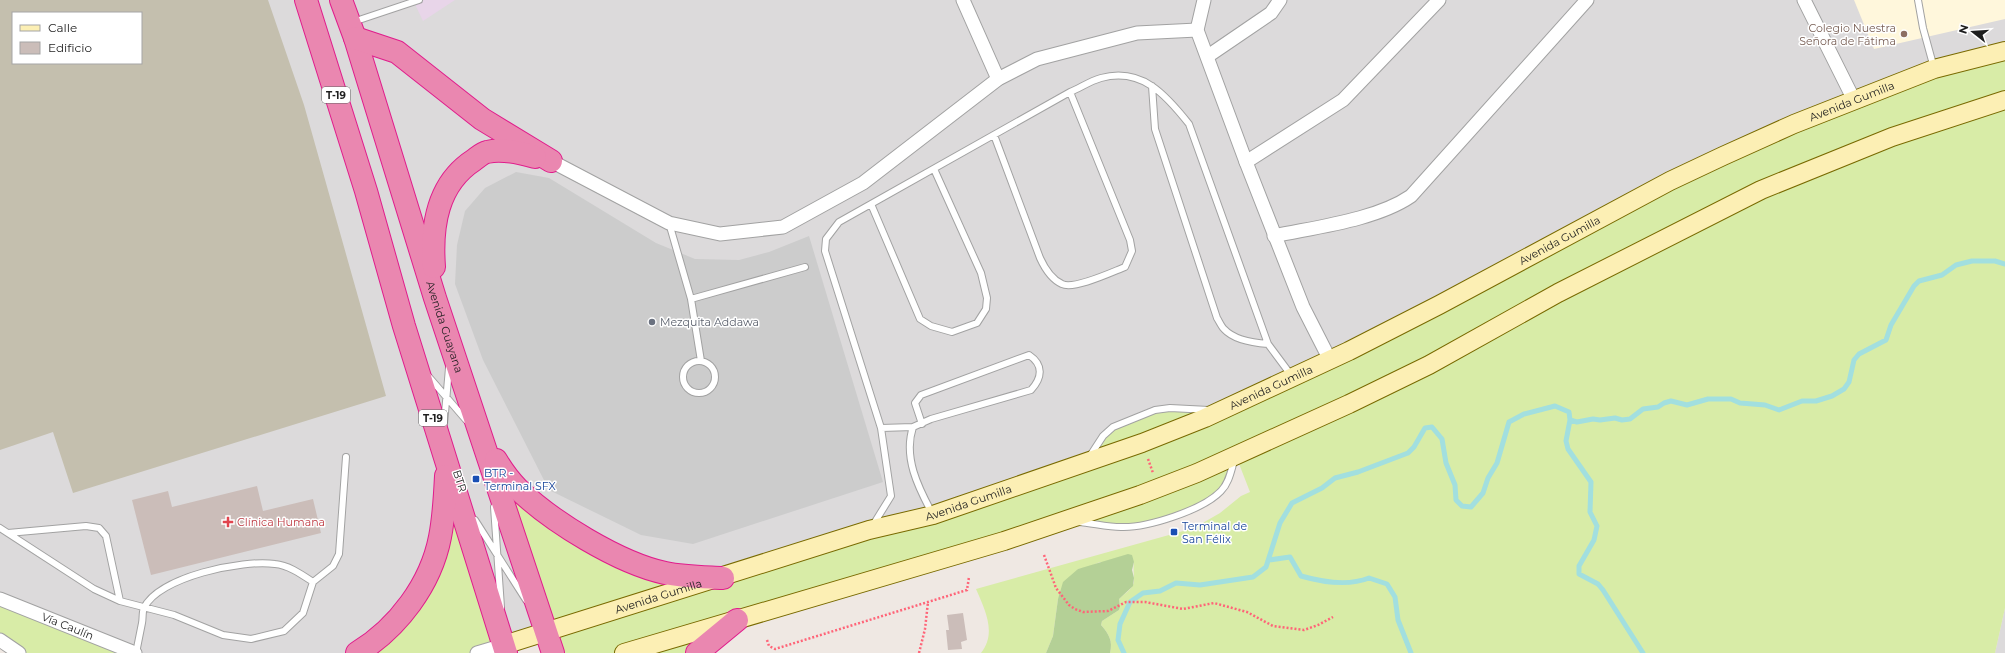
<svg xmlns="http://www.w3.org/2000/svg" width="2005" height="653" viewBox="0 0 2005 653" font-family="Montserrat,sans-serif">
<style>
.residential{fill:#dcdadb;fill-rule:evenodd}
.industrial{fill:#e8d5e9}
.education{fill:#fff7dc}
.religious{fill:#ccc}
.construction{fill:#c4bfae;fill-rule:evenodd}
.grass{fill:#d8eca7}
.forest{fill:#b4d096}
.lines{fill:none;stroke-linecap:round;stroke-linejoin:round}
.stream{stroke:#a2dfdf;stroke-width:5}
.building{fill:#cbbdb9}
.lane-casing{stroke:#a2a2a2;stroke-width:8}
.street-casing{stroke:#a2a2a2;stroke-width:15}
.secondary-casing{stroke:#796a01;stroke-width:20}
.highway-casing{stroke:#e01d8c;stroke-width:24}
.path{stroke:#ff6478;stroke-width:2.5;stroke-dasharray:2 2;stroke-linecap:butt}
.lane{stroke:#fff;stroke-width:6}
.street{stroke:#fff;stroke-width:13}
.secondary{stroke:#fcefb4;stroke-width:18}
.highway{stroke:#ea87b0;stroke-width:22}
.education-dot{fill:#8d6e63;stroke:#fff;stroke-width:1.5}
.worship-dot{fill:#6b7280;stroke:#fff;stroke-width:1.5}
.transit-dot{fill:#1a4fb4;stroke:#fff;stroke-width:1.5}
.health-dot{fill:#e0444e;stroke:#fff;stroke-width:1.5}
.labels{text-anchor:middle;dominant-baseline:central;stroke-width:3;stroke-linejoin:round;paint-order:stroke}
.shield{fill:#fff;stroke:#626262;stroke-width:1}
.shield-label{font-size:10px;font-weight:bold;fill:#1e1e1e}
.education-label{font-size:11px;fill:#785e54;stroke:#fff;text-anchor:end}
.street-label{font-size:11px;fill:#1e1e1e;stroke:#fff}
.worship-label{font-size:11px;fill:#5b616d;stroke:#fff;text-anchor:start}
.transit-label{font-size:11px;fill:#164399;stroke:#fff;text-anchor:start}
.health-label{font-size:11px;fill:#be3a42;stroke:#fff;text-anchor:start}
</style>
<rect width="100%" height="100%" fill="#efe8e3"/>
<path class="residential" d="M0,0H2005V51L1205,418L477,653H130L0,602ZM13,13H141V63H13Z
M2005,608V653H1995Z"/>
<path class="industrial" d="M413,0H455L423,21Z"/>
<path class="education" d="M1854,0H2005V19L1874,49Z"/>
<path class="religious" d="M516,172L549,178L656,243L695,259L739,260L769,252L809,236L883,482L693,544L641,535L549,490L483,360L455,284L457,245L465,211L485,188Z"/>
<path class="construction" d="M0,0H268L304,105L386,396L73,493L53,432L0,450ZM13,13H141V63H13Z"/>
<path class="grass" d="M2005,51V608L1995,653H1110C1113,641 1109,634 1101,625L1102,621L1119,610L1120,607L1119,599C1125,593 1135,588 1134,579C1134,572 1133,569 1134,562H1100L1086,568L1078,569L1058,599L1053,636L1046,653H981C997,633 985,610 976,589L1194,528L1220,513L1241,496L1250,492L1236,456L1220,492L1170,518L1121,527L1068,520L737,620L697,653H553L500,467L557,520L691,576L1085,464L1113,427L1155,410L1220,411L1670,181Z
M446,461L506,653H357L424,581Z
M0,602L130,653H19L0,640Z"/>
<path class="forest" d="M1128,554L1132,555L1134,562L1132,570L1134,578L1133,586L1119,599L1120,607L1119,610L1102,621L1101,625C1109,634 1113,641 1110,653H1046L1053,636L1058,599L1063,582L1078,569Z"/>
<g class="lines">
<path class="stream" d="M1570,420L1577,422L1593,419L1600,420L1615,418L1622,420L1630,419L1643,409L1658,407L1664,403L1671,401L1687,405L1708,399H1731L1740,403L1765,405L1779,410L1802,401H1816L1832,396L1844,389L1849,382L1854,360L1859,354L1886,340L1891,325L1914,286L1919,281L1942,275L1956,265L1972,261H1995L2005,264
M1269,560L1290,557L1301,576C1322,582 1349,586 1369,578L1387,584L1395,597L1398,620L1411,653
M1124,653L1118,640L1120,624L1130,602L1143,593L1160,591L1176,583L1200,585L1253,577L1266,567L1280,523L1292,503L1322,488L1335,478L1358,472L1408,453L1414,447L1425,428L1432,427L1442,439L1446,463L1455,485L1456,500L1462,506L1471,507L1483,493L1488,478L1497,463L1509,422L1524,414L1555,406L1569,412L1570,420L1566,441L1568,449L1591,482L1590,512L1597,526L1594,540L1579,566V574L1598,584L1603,590L1643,653"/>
</g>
<path class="building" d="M257,486L263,511L313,499L321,533L151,575L132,500L168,491L172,507Z
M963,613L967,640L961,642L962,649L948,650L946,630H949L947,615Z"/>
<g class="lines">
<defs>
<path id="lane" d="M1918,0L1923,28L1934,68
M353,22L419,0
M1152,86L1155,129L1217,318C1219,321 1221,326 1224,329C1234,340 1254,343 1268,344
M994,135L1040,258C1045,269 1051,279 1062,284C1074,290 1112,272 1125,267L1132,251L1130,240L1070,92
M871,204L920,319L931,326L952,332L977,323L986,309L987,298L981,273L934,169
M669,223L691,299L701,361
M691,299L805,267
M683 377a16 16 0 1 1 32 0a16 16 0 1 1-32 0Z
M429,377L466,420
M444,424L449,368
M922,424L915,403L921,395L1029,355C1044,365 1042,378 1031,390L931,419L913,427C903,457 918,487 932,513
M881,428L913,427
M1090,456L1103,436L1113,427L1155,410L1170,408L1209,410
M494,507L501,607
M475,520L526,600
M1078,522C1092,523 1107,527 1121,527C1147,528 1203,510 1221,491C1229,483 1231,471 1234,461
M873,525L891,496L881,428L825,251L826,239L839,222L1070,92C1080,88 1090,81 1101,78C1142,67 1166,95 1189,124L1268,344L1291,375
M0,528L94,589L120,601L174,615L223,635L251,639L284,631L303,613L313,582
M8,533L86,526L99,528L106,536L120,601
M136,653C138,643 140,633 142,623C143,619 142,612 144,608C158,577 243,559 275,564C288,565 301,574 313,582L333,566L339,554L346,457"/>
<g id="street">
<path d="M963,0L998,79"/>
<path d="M1204,0L1197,30L1246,162L1303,307L1330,360"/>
<path d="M1804,0L1854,100"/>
<path d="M1208,56L1271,13L1280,0"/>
<path d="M551,161L669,223L720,234L783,227L863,183L998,79L1037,59L1137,33L1197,30"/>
<path d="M1246,162L1343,100L1439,0"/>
<path d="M1274,236C1316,227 1376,220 1411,196L1587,0"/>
<path id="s1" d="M0,599L135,653"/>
<path d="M0,640L19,653"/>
<path d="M477,653L504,645"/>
</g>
<g id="secondary">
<path id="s2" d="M504,645L869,530L933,515L1142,443L1205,418L1349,351L1439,305L1670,181L1723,156L1794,124L1934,69L2005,51"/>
<path d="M624,653L1004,541L1140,495L1197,473L1349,404L1429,365L1558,293L1761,190L1892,137L2005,100"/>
</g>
<g id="highway">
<path d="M306,0L366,191L404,326L506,653"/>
<path id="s3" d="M341,0L355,38L435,298L553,653"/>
<path d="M355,38L397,52L482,119L551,161"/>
<path d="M434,267C431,226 437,184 474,160C477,158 482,153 487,152C502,148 521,153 535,157"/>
<path d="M496,460C502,470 510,481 518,489C552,522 619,563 665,573C684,577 703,577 723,578"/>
<path d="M357,653C398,628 431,584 440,537C444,517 445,496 446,476"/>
<path d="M697,653L737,620"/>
</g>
</defs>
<use href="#lane" class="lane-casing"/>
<use href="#street" class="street-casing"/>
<use href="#secondary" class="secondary-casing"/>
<use href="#highway" class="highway-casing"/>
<path class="path" d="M1148,459L1153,473
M1044,555L1056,588L1069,605L1075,609L1083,612L1108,611L1126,602H1145L1183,609L1214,603L1247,612L1273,626L1304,630L1318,625L1333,617
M767,640L769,646L775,649L967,590L969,577
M919,653L925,629L928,602"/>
<use href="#lane" class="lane"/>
<use href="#street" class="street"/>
<use href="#secondary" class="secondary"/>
<use href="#highway" class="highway"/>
</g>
<circle class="education-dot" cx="1904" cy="34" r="4"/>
<circle class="worship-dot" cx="652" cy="322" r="4"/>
<g class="transit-dot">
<rect x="472" y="475" width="8" height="8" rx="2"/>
<rect x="1170" y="528" width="8" height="8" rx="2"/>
</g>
<path class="health-dot" d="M226 516h4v4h4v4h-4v4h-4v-4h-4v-4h4z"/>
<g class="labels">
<g class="shield">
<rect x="322" y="87" width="28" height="16" rx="3"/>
<rect x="419" y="410" width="28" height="16" rx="3"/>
</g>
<g class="shield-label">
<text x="336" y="95">T-19</text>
<text x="433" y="418">T-19</text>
</g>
<g class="education-label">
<text x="1896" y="28">Colegio Nuestra<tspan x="1896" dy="13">Señora de Fátima</tspan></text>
</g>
<g class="street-label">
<text stroke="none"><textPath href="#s2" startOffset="1458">Avenida Gumilla</textPath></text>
<text stroke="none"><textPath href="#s2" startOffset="1134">Avenida Gumilla</textPath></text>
<text stroke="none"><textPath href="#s3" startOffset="343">Avenida Guayana</textPath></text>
<text stroke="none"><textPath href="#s2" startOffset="810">Avenida Gumilla</textPath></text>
<text transform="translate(460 481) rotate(72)">BTR</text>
<text stroke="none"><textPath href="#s2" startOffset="486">Avenida Gumilla</textPath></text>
<text stroke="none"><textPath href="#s2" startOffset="162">Avenida Gumilla</textPath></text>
<text stroke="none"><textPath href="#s1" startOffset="73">Vía Caulín</textPath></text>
</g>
<g class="worship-label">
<text x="660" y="322">Mezquita Addawa</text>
</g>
<g class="transit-label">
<text x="484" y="473">BTR -<tspan x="484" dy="13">Terminal SFX</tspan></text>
<text x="1182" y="526">Terminal de<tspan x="1182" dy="13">San Félix</tspan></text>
</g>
<g class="health-label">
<text x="237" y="522">Clínica Humana</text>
</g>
</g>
<rect x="12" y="12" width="130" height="52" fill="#ffffff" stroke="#a5a5a5"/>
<rect x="20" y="25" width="20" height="6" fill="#fcefb4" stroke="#a5a5a5"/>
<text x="48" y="32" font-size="12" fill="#1e1e1e">Calle</text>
<rect x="20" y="42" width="20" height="12" fill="#cbbdb9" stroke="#a5a5a5"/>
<text x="48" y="52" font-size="12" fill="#1e1e1e">Edificio</text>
<g transform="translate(1973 32) rotate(287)" stroke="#ffffff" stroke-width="3" paint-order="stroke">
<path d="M0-3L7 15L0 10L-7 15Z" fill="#1e1e1e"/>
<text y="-6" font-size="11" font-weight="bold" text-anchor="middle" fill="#1e1e1e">N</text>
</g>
</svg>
